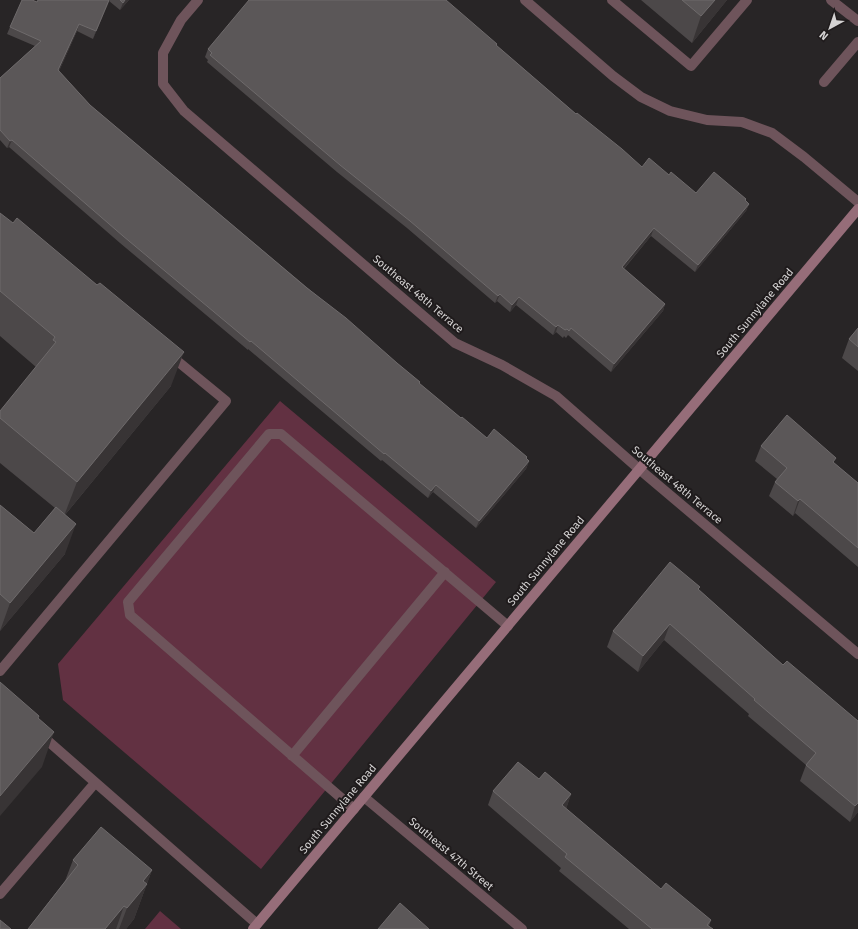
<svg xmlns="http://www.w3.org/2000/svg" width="858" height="929" viewBox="0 0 858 929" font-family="'Fira Sans',sans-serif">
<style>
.green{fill:#623142}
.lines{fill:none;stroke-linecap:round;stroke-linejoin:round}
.service{stroke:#6e545b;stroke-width:10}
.minor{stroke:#6e545b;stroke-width:10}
.secondary{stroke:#966d79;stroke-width:10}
.wall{fill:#4c4849}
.shaded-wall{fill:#383435}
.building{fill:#5b5758;stroke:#6e6a6b}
.labels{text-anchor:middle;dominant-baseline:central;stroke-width:4;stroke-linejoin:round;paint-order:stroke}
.street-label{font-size:11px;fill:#d4d2d2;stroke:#1f1b1c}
</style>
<rect width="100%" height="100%" fill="#282526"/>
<path class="green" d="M280,401L496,582L261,869L63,700L58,664Z
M160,911L181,929H145Z"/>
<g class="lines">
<path class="service" d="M612,0L691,66L747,0
M831,0L858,21
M824,82L858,42
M292,756L445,572
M354,809L130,615L128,602L269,434H281L508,626"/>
<path class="minor" d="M198,0L181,20L163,53V84L184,111L455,343L502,365L556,396L639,469L858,654
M525,0L613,76L641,97L670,111L707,120L742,122L772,133L804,157L858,202
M0,671L226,401L170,355
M40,734L257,924
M364,797L522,929
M0,894L95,783"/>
<path class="secondary" d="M253,929L858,209"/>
</g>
<path class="wall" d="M38,0H129L120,10L109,1L93,39L77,31L59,71L90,105L397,363L420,382V384L461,418L487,438L527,459L529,461L526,469L476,528L433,492L428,498L382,460L381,461L248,349V350L120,243L9,147L7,148L0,140V78L35,46L7,34L10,27L37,2Z
M641,0H727L692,43Z
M497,46L576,114L642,167L669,175L696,193L745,201L749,204L746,211L695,272L651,236L624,269L665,304L663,311L611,372L568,335L566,338L564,336L563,338L556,332L553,335L516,305L510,312L497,301L495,303L407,228L337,172L207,62L208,60L205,57L208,49Z
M0,213L171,386L65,515V554L0,631V505L34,533L55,508L0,463V411L36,367L0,336Z
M858,328V371L842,358L849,339Z
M761,446L834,463L858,483V567L795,513L793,516L769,496L775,482L777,479L755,461Z
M699,590L783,665L858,721V812L850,822L800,781L806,765L748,716L749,714L664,640L638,672L607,647L613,631Z
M539,779L571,794L566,809L661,889L711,920L709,926L713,929H629L559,871L561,868L488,805L493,791Z
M73,860L152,870L134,919L126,929H28L65,881Z"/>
<path class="shaded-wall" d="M109,0H110L93,39L96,31Z
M125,0H129L120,10L123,3Z
M715,0H727L692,43L701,16Z
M79,24L77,31L56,78L58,70Z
M12,140L9,147L7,148L10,141Z
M749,204L746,211L695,272L698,265Z
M654,228L651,236L619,274L622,267Z
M500,294L497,301L495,303L498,296Z
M519,297L516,305L510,312L512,305Z
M665,304L663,311L611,372L614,364Z
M558,325L556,332L553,335L556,327Z
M184,352L171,386L64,516L77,482Z
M529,461L526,469L476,528L479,521Z
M436,485L433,492L428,498L431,491Z
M800,499L795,513L793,516L798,501Z
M76,524L65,554L0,631L10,603Z
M670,624L664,640L638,672L643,656Z
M54,732L42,767L0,816V796Z
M571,794L566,809L562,805Z
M858,803V812L850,822L855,806Z
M152,870L134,919L126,929H119L127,908L143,881Z
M124,906L116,929H105Z"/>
<path class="building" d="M22,0H32L37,2L38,0H109L96,31L79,24L58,70L90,105L307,288L346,318L397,363L420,382L419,383L461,418L462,417L487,438L494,429L527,457L526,458L529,461L479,521L436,485L431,491L385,453L384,454L251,341L250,342L123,236L12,140L10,141L0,130V78L41,41L10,27Z
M120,0H125L123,3Z
M249,0H446L497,44L496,45L576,114L577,113L622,149L642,167L649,158L669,175L671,172L696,193L714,172L746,199L745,200L749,204L698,265L654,228L622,267L665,304L614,364L571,328L569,331L567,329L565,330L558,325L556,327L519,297L512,305L500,294L498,296L410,221L340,165L210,55L212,53L208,49Z
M682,0H715L701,16Z
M0,213L13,223L17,218L97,285L100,283L184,352L77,482L0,418V411L56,342L53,340L55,337L0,291Z
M858,328V347L849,339Z
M787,415L836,458L833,462L858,483V548L800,499L798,501L775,482L787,468L761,446Z
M0,505L34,533L56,507L76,524L10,603L0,594Z
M670,562L700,587L698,589L783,665L787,661L858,721V803L855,806L806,765L816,753L754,700L755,699L670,624L643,656L613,631Z
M0,682L39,716L38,718L54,732L0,796Z
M518,762L539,779L545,772L571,794L562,805L661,889L666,883L711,920L707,925L713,929H652L565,857L567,854L493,791Z
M101,827L152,870L143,881L147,884L127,908L124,906L105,929H28L78,865L73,860Z
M400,903L429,929H378Z
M0,920L11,929H0Z"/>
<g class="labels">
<g class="street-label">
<text transform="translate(418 294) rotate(40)">Southeast 48th Terrace</text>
<text transform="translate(755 313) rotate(-50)">South Sunnylane Road</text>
<text transform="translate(677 485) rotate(40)">Southeast 48th Terrace</text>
<text transform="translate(546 561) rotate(-50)">South Sunnylane Road</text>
<text transform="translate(338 809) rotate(-50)">South Sunnylane Road</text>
<text transform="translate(451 854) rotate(40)">Southeast 47th Street</text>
</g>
</g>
<g transform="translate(830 28) rotate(220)" stroke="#1f1b1c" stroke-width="3" paint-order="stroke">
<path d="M0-3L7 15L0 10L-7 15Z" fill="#d4d2d2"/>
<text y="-6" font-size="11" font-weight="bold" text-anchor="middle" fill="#d4d2d2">N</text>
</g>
</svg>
